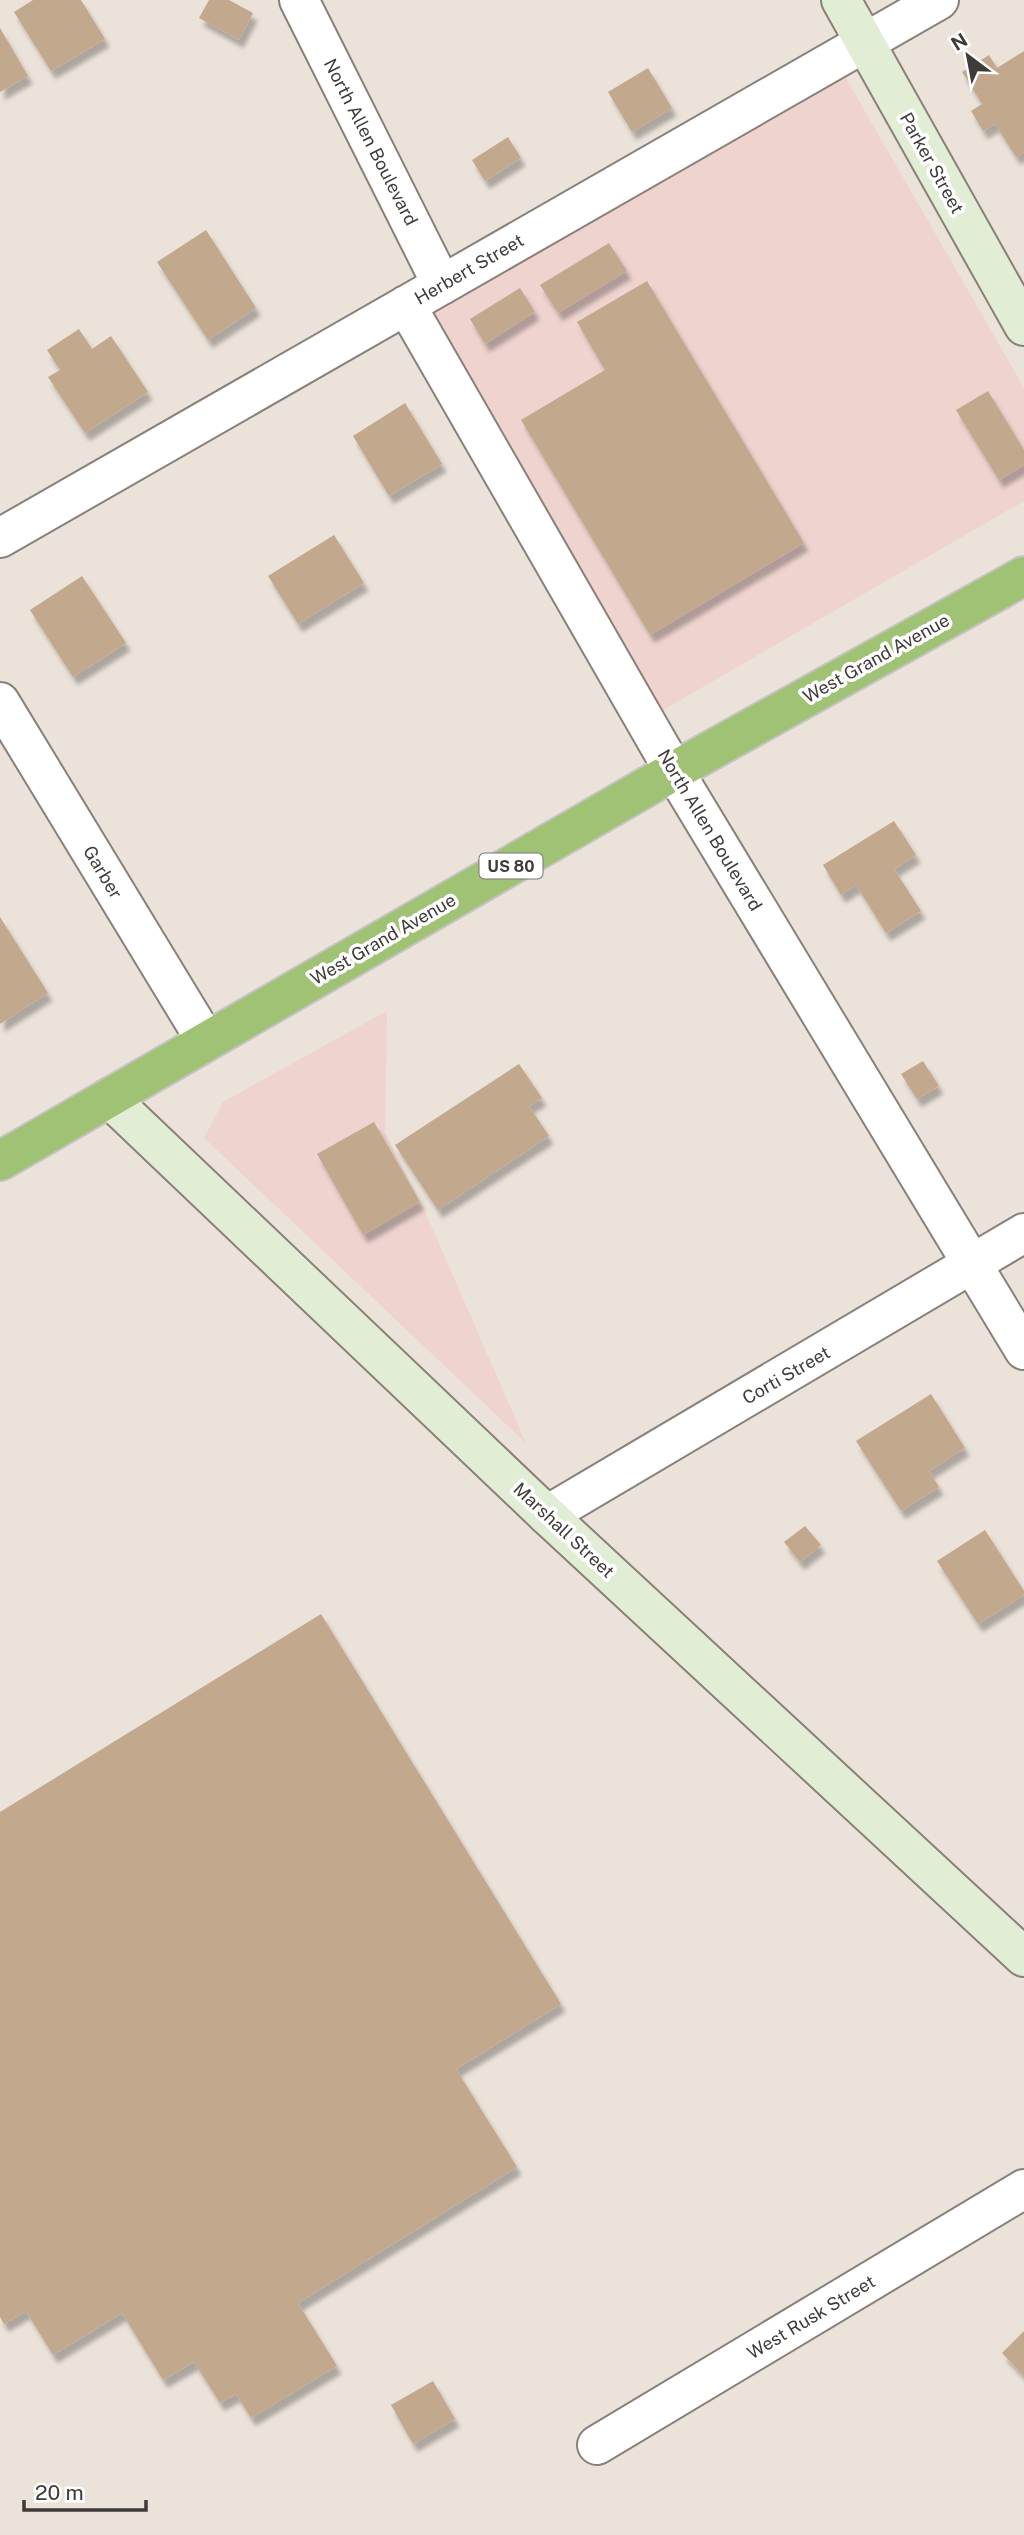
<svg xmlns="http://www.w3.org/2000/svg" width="1024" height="2535" viewBox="0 0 1024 2535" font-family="'Public Sans',sans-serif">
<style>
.commercial{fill:#eed3cf}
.building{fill:#c2a88c;filter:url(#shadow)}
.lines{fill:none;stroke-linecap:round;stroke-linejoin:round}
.street-casing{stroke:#898179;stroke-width:42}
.secondary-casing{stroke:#898179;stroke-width:42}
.highway-casing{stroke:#c5c4c3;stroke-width:42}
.street{stroke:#fff;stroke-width:38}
.secondary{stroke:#e2edd6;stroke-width:38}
.highway{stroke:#9fc275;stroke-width:38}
.labels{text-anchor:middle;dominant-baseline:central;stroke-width:7;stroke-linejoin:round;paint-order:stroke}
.shield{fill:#fff;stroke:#797674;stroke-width:2}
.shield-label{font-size:16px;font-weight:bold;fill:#3f3b38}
.street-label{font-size:18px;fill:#3f3b38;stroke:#fff}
</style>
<defs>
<filter id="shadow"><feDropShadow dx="4.5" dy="8" stdDeviation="2" flood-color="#0004"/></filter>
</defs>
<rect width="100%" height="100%" fill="#ebe2d9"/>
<path class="commercial" d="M843,73L1024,388V501L651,717L427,311Z
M387,1011L385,1133L426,1214L526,1443L204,1138L223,1102Z"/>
<path class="building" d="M33,0H81L105,39L51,71L14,12Z
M209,0H229L253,13L239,40L199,18Z
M0,28L28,76L0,92Z
M1024,51V152L1016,157L995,124L983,131L971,111L982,104L962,72L989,55L997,68Z
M648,68L672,108L632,132L608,92Z
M508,137L521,158L485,181L472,160Z
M206,230L256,308L208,340L157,262Z
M609,243L627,271L558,313L540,285Z
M647,281L804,543L650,635L521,420L605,370L577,322Z
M520,288L535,312L485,344L470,319Z
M79,329L92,349L111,336L148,392L85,433L48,377L60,370L47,350Z
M988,391L1024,450V465L999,480L956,410Z
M405,403L442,464L389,496L353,436Z
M334,535L364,583L298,624L268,576Z
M82,576L126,643L73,677L30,610Z
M894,821L916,855L894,869L921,911L886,933L856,885L841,895L823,865Z
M0,917L48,993L0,1024Z
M923,1061L939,1086L917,1099L901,1074Z
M519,1064L542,1098L529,1106L549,1136L438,1210L395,1145Z
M374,1122L420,1202L363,1235L317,1154Z
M931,1394L965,1448L929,1471L939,1487L901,1511L856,1441Z
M805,1526L821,1545L800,1562L784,1542Z
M985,1530L1024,1591V1595L978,1624L937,1561Z
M321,1614L561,2004L456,2069L517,2167L298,2303L337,2366L251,2418L236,2394L220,2403L194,2362L163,2380L122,2313L53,2355L26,2311L4,2324L0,2317V1812Z
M1024,2331V2376L1002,2353Z
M433,2381L455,2419L413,2444L391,2405Z"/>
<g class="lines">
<defs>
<path id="street" d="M299,0L442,285
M406,305L674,771L1024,1350
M0,538L939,0
M0,702L206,1041
M547,1515L1024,1233
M597,2445L1024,2189"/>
<path id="secondary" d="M841,0L1024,326
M109,1098L547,1515L1024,1957"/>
<path id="highway" d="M0,1161L674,771L1024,576"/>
</defs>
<use href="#street" class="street-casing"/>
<use href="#secondary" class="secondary-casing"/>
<use href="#highway" class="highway-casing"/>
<use href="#street" class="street"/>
<use href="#secondary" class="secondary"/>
<use href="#highway" class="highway"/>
</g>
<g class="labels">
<rect class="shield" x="479.5" y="853.5" width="63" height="25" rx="5"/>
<g class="shield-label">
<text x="511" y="866">US 80</text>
</g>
<g class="street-label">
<text transform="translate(371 142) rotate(63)">North Allen Boulevard</text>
<text transform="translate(932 163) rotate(61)">Parker Street</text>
<text transform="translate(469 269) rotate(-30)">Herbert Street</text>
<text transform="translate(876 658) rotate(-29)">West Grand Avenue</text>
<text transform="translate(710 830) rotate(59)">North Allen Boulevard</text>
<text transform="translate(103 872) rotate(59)">Garber</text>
<text transform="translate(383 939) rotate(-30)">West Grand Avenue</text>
<text transform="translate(786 1375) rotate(-30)">Corti Street</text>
<text transform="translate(564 1530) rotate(43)">Marshall Street</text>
<text transform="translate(811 2317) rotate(-31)">West Rusk Street</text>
</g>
</g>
<g transform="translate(968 56) rotate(328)" stroke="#ffffff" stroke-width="5" paint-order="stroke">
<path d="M0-5L12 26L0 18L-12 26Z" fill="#3f3b38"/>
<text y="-10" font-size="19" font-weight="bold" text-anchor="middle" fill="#3f3b38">N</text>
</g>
<path d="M24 2500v10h122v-10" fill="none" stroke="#3f3b38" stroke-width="3.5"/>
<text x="35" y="2500" font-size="21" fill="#3f3b38" stroke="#ffffff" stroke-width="5" paint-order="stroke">20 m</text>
</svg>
